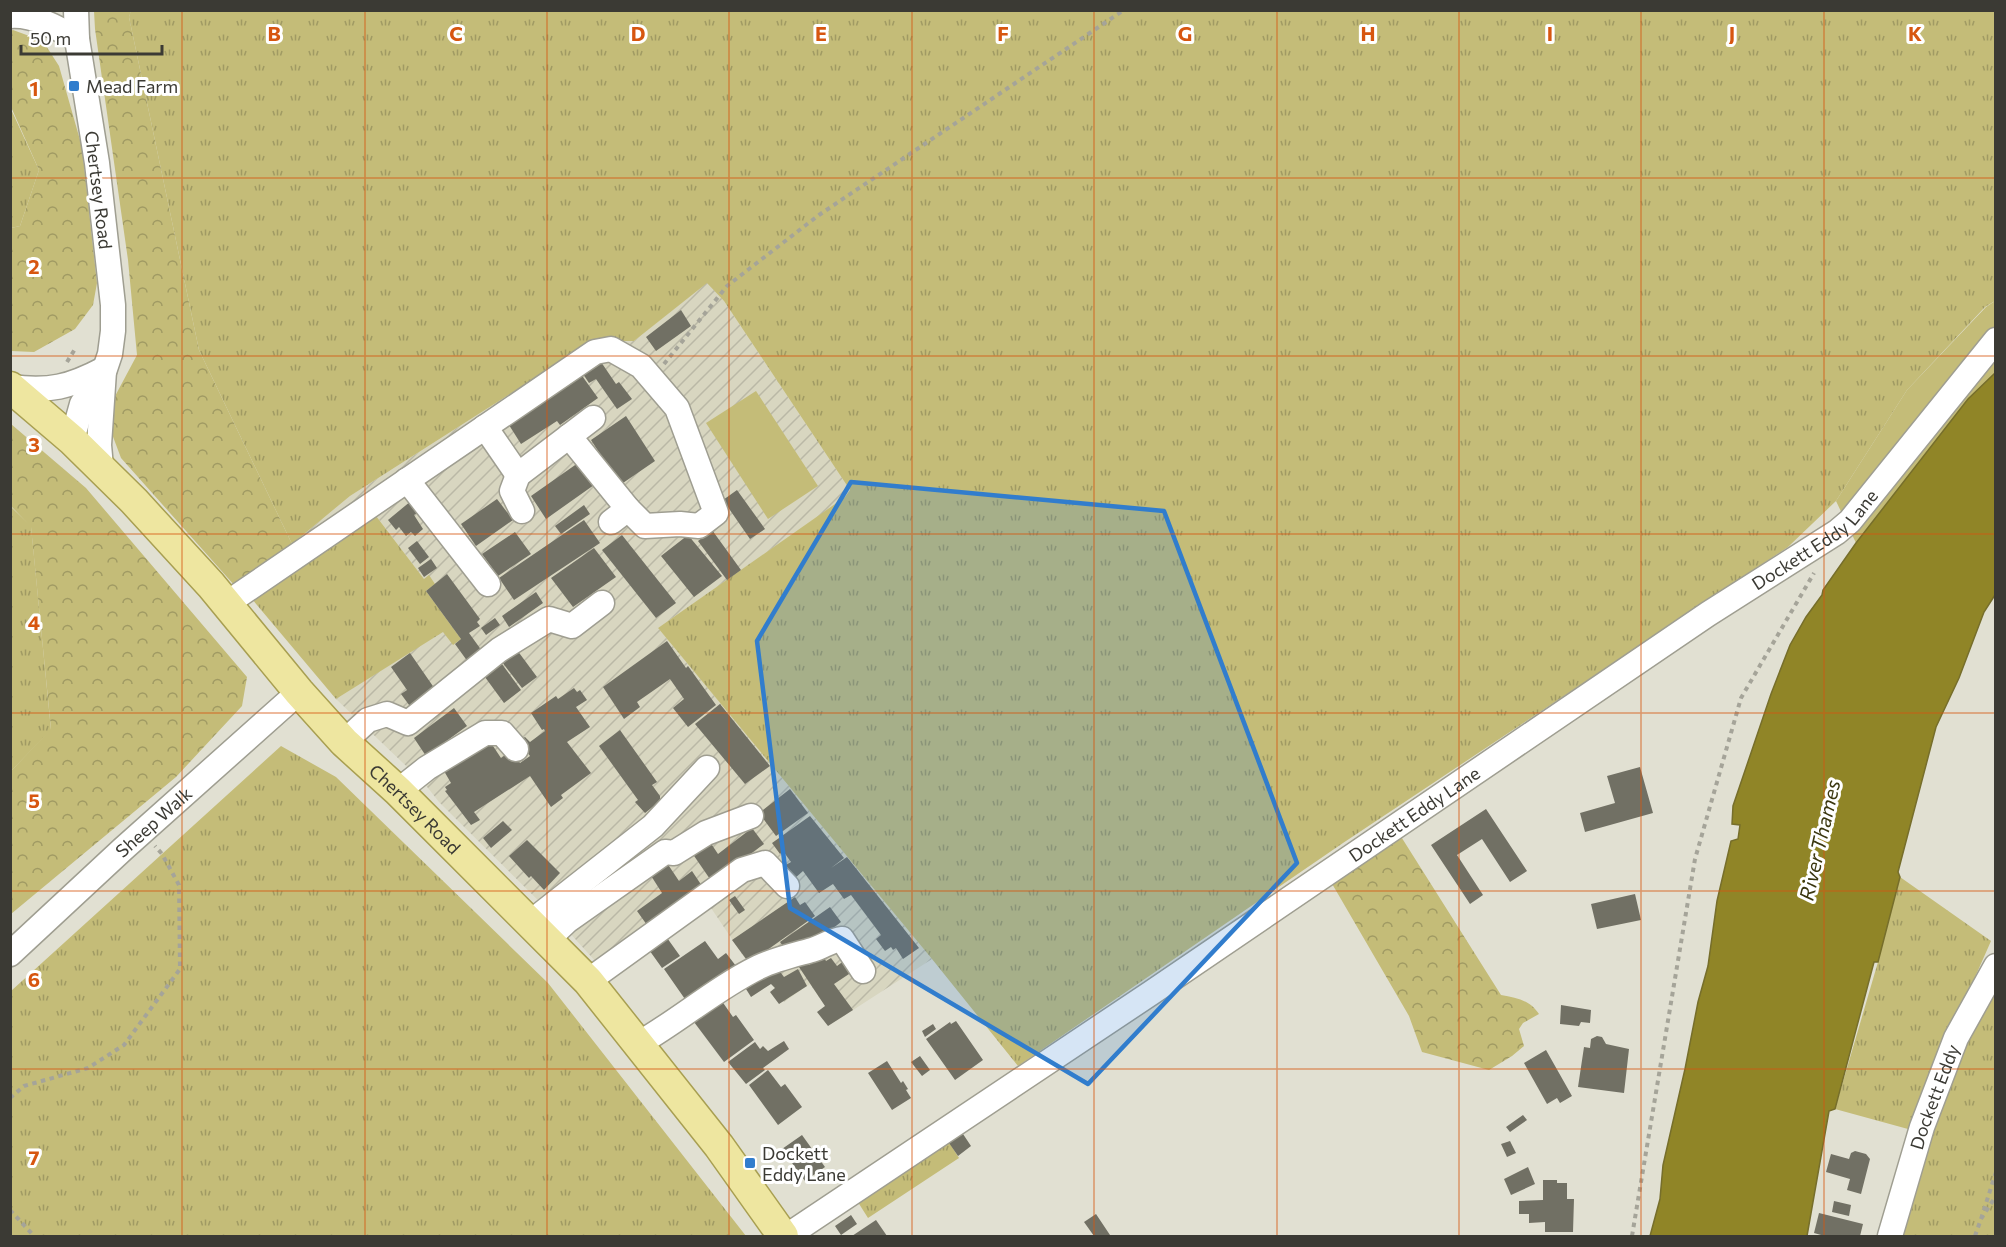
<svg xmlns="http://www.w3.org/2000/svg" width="2006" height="1247" viewBox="0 0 2006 1247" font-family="Commissioner,sans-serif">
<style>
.industrial{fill:url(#industrial-furrows)}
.grass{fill:url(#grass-tufts)}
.forest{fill:url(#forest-crowns)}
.green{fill:#c4bc78}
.water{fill:#908527;stroke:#766e2b;stroke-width:1.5}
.building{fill:#717064}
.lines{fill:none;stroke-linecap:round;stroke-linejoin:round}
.minor-casing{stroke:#9f9e91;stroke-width:27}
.major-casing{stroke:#a89f51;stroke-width:33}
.path{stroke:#a5a499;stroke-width:4;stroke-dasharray:4.5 4.5;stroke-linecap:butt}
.minor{stroke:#fff;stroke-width:24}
.major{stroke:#eee6a0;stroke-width:30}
.marked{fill:#317dcd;fill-opacity:0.2;stroke:#317dcd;stroke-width:4.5;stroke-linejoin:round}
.grid{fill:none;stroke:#d75610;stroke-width:1.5;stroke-opacity:0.55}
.poi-dot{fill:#317dcd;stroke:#fff;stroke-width:2}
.labels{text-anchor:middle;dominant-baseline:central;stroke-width:6;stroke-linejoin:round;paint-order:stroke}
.poi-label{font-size:18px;fill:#3b3a34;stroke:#fff;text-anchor:start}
.street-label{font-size:18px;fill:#3b3a34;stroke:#fff}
.water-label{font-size:20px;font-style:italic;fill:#3b3710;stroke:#fff}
.grid-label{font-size:20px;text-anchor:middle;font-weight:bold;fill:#d75610;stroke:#fff;stroke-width:6;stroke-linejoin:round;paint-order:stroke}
</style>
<defs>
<pattern id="industrial-furrows" width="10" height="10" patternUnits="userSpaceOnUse" patternTransform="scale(1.5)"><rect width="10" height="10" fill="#d8d6c0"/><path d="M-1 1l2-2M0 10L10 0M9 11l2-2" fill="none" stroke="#bab8a6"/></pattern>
<pattern id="grass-tufts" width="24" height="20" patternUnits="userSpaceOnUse" patternTransform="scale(1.5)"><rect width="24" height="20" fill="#c4bc78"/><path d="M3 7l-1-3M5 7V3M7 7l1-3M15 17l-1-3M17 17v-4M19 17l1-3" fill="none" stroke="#a09a63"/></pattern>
<pattern id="forest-crowns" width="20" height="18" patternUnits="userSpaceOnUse" patternTransform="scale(1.5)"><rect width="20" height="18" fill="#c4bc78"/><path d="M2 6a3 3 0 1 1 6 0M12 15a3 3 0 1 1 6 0" fill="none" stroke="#a09a63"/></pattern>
</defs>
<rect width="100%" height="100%" fill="#e1e0d2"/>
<path class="industrial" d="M707,282L724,301L850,490L846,497L658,628L932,959L836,1021L810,984L784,1002L767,977L743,990L740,985L748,963L707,902L606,973L557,919L439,802L424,783L336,699L443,631L426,591L435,584L424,579L373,512L235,586L292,544L350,496L593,341H634Z"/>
<path class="grass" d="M131,10L1995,11V301L1985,307L1907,390L1836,501L1788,547L1343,843L1018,1066L932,959L658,628L845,497L850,490L724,301L707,283L634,341H593L350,496L292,544L199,350L129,17Z
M10,107L39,170L20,226L11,228Z
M10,506L31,526L51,730L11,771Z
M373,512L424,579L429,575L435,584L426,591L461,639L453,645L443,632L336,699L252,599Z
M281,746L336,777L548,983L746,1236H11V991Z
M1900,877L1991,941L1908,1129L1835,1109L1878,962Z
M1995,984V1236H1902L1915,1180L1970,1029Z
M945,1136L959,1158L868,1218L856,1199Z"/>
<path class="forest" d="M94,11H131L129,17L199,350L292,544L235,586L121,458L109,426L114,398L137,355L128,260L95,29Z
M13,30L43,41L59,66L82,147L97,283L93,305L75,329L34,352L11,351V228L20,226L39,170L11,107L10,31Z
M11,424L86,488L247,677L242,706L176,777L11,914V771L51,729L31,527L11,506Z
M1400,835L1501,995C1517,998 1530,1000 1539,1014L1523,1023L1519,1029L1524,1046L1512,1056L1489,1070L1422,1052L1409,1016L1331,882Z"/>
<path class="green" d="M1995,301V373L1968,399L1856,543L1836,501L1907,390L1986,307Z
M756,391L818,486L768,519L706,423Z"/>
<path class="water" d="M1995,373V595L1984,612L1959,678L1936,727L1898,872L1900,877L1878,962H1874L1835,1109L1829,1111L1807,1236H1650L1660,1199L1663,1165L1685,1069L1698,1002L1708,966L1717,901L1731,841L1738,839L1740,825L1732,824L1733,806L1771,694L1790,645L1806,617L1822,595L1823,590L1856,543L1968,399Z"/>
<path class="building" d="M681,310L691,326L656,351L646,337Z
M599,359L616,384L619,382L632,399L617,409L596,379L589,383L581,371Z
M580,373L598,398L560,425L557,421L521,444L509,425L545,401Z
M626,416L655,461L620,485L591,440Z
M578,463L594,485L546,519L531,496Z
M737,490L765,529L750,539L723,500Z
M497,499L513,520L476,546L461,524Z
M411,501L420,511L414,515L423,529L415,536L411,532L406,536L399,527L396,530L388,520Z
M584,505L590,514L561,534L555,526Z
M584,520L600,543L514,600L499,578Z
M712,530L741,570L727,580L698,541Z
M515,532L531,554L498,576L482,554Z
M622,535L676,603L656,618L602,550Z
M688,535L722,576L694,597L661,556Z
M417,541L429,557L420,564L408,548Z
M594,548L616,577L573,607L551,578Z
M431,559L437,568L424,577L418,568Z
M447,574L480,619L477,622L480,626L469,633L482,651L468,662L455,644L461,639L426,591Z
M536,592L543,603L509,627L502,616Z
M495,618L500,625L486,635L481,628Z
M667,641L686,668L688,666L716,705L688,727L673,708L684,699L670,679L637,702L640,707L624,719L603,687Z
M517,650L537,677L522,688L502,662Z
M410,653L437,692L412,709L401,694L407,690L391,667Z
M499,660L521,690L504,703L482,673Z
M574,688L577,692L580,690L587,700L576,707L590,727L567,742L591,773L561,795L563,798L551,807L530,776L474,812L480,820L471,825L445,791L447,790L445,787L451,783L444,771L489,740L501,758L511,751L520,763L530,756L519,741L525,737L530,742L545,731L544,729L542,730L531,713L556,696L558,699Z
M720,704L770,766L745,784L695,724Z
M454,708L467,726L426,756L414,738Z
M620,730L657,782L652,785L660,796V801L645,813L635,802L638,800L599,746Z
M1640,767L1653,813L1585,832L1580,813L1615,803L1607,776Z
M790,789L808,813L776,836L759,813Z
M1486,809L1527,871L1510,882L1482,839L1457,855L1483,895L1470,904L1431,845Z
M810,816L844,858L831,868L847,857L919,948L903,959L896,948L893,950L891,947L885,951L876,939L881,935L851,895L844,899L833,884L819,893L803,871L794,879L784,866L791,862L783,851L780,854L772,843Z
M503,821L512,830L491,848L483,838Z
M752,828L764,844L712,882L690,850L708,839L718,854Z
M527,840L560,873L544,890L531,876L529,878L509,856Z
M665,860L679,881L692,871L704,889L647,925L637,911L662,893L648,871Z
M1635,894L1641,920L1597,929L1591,904Z
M735,896L745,910L739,914L729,900Z
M795,897L800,905L805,902L815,916L749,963L732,940Z
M830,907L841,922L832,929L834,932L788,953L780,942Z
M665,935L680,956L662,968L647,947Z
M705,941L718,959L726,953L736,966L687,1002L664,969Z
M822,955L826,961L831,958L837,966L845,960L852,972L834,984L853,1010L828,1026L817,1012L825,1006L799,967L807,963L809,965Z
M778,969L784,977L798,969L807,986L779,1004L770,992L775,988L771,984L751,997L746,989Z
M719,997L733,1017L736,1015L754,1040L724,1062L694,1022L712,1009Z
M1561,1005L1591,1010L1590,1023L1581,1022L1579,1026L1560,1024Z
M956,1021L983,1060L955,1080L926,1039L950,1022L951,1024Z
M933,1024L936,1029L925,1037L922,1031Z
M1597,1036L1602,1037L1606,1044L1629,1049L1624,1093L1578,1087L1584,1047L1590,1048L1591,1039Z
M784,1041L789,1049L763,1068L765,1070L746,1084L728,1062L755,1042L760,1049L763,1046L768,1051Z
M1546,1050L1572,1096L1560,1103L1557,1098L1547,1104L1524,1063Z
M920,1056L930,1070L922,1076L911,1062Z
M887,1061L901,1083L903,1081L908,1089L906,1090L911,1098L892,1110L868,1073Z
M768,1070L781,1087L785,1084L802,1107L778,1125L749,1085Z
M1523,1115L1527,1120L1510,1132L1506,1127Z
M963,1134L971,1146L958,1156L949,1143Z
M802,1135L825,1167L805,1181L782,1149Z
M1510,1141L1516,1153L1507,1157L1501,1144Z
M1855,1151L1866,1154L1870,1159L1861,1194L1847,1190L1850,1179L1826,1172L1831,1154L1849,1159L1851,1153Z
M1528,1167L1535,1184L1511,1195L1504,1179Z
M1543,1180H1557V1183H1567V1199H1574L1573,1232H1545V1222L1529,1223V1214H1519V1201L1543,1200Z
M1834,1201L1851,1205L1849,1216L1832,1212Z
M1819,1213L1863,1224L1860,1236H1820L1821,1235L1814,1233Z
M1096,1214L1110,1235L1107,1236H1094L1084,1222Z
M851,1215L857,1224L841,1235L835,1226Z
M876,1220L887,1236H852Z"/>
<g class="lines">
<defs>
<g id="minor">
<path d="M10,16C33,14 58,28 77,39"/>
<path d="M11,387C49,392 70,387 104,369"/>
<path d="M485,427L518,475L593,418"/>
<path d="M569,436L628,509"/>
<path d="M72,440L82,404L105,369L110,354L113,331V305L97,163L77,39L76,10"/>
<path d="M101,467L99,445L104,371"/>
<path d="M518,475L512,491L522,511"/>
<path d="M407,480L488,584"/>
<path d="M226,604L595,352L611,349L641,366L677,408L716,513L699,526L680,524L645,526L628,509L611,522"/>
<path d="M344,742L368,720L387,714L408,723L499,650L549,619L572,626L602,603"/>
<path d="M398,791L427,768L485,733H502L516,749"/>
<path d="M531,922L653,826L707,768"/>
<path d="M548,939L567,921L665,852L674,853L706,833L751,816"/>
<path id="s1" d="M10,954L123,849L299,692"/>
<path d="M588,981L742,870L765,863L787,886"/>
<path d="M638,1044C680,1020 716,988 759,967C776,959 794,955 812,950C823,947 831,940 842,939L863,971"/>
<path id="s2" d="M787,1236L1151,993L1708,614L1837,532L1850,521L1996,340"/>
<path id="s3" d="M1890,1236L1922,1127L1956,1038L1996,966"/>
</g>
<g id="major">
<path id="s4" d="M10,387L72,440L134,501L211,585L299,692L344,742L398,791L588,981L719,1146L783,1236"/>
</g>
</defs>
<use href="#minor" class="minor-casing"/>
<use href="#major" class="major-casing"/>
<path class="path" d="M67,362L75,349
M664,364L727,286L819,215L1124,10
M10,1098L24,1086L88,1068L124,1045L180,969L179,885L162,854L155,846
M10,1210L34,1236
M1981,1219L1996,1172
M1632,1236L1695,859L1741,698L1814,573
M1975,1236L1981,1219L1996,1196"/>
<use href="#minor" class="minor"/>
<use href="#major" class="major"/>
</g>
<path class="marked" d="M851,482L1164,511L1297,863L1088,1084L790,908L757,641Z"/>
<path class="grid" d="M182,10V1236M365,10V1236M547,10V1236M729,10V1236M912,10V1236M1094,10V1236M1277,10V1236M1459,10V1236M1641,10V1236M1824,10V1236M10,178H1996M10,356H1996M10,534H1996M10,713H1996M10,891H1996M10,1069H1996"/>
<g class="poi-dot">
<rect x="68" y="80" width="12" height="12" rx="3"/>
<rect x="744" y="1157" width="12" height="12" rx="3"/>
</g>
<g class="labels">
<g class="poi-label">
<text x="86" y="86">Mead Farm</text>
<text x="762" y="1153">Dockett<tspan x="762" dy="21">Eddy Lane</tspan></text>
</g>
<g class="street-label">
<text transform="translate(99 190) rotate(83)">Chertsey Road</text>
<text stroke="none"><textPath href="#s2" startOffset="1242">Dockett Eddy Lane</textPath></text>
<text stroke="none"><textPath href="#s4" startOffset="586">Chertsey Road</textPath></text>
<text stroke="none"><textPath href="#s2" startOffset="756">Dockett Eddy Lane</textPath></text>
<text stroke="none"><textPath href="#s1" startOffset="195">Sheep Walk</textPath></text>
<text stroke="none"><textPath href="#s3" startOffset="146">Dockett Eddy</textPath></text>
</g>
<g class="water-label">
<text transform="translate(1819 840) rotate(-77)">River Thames</text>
</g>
</g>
<g class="grid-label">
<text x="274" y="41">B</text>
<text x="456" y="41">C</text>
<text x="638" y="41">D</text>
<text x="821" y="41">E</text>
<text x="1003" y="41">F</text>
<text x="1185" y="41">G</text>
<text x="1368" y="41">H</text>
<text x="1550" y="41">I</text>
<text x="1732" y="41">J</text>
<text x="1915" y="41">K</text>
<text x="34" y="96">1</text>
<text x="34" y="274">2</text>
<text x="34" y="452">3</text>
<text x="34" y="630">4</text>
<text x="34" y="808">5</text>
<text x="34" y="987">6</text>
<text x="34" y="1165">7</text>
</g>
<rect width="2006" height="1247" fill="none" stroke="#3b3a34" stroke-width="24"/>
<path d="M21 45v9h141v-9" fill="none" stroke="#3b3a34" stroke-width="3"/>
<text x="30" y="45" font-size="18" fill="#3b3a34" stroke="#ffffff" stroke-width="4.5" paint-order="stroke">50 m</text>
</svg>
